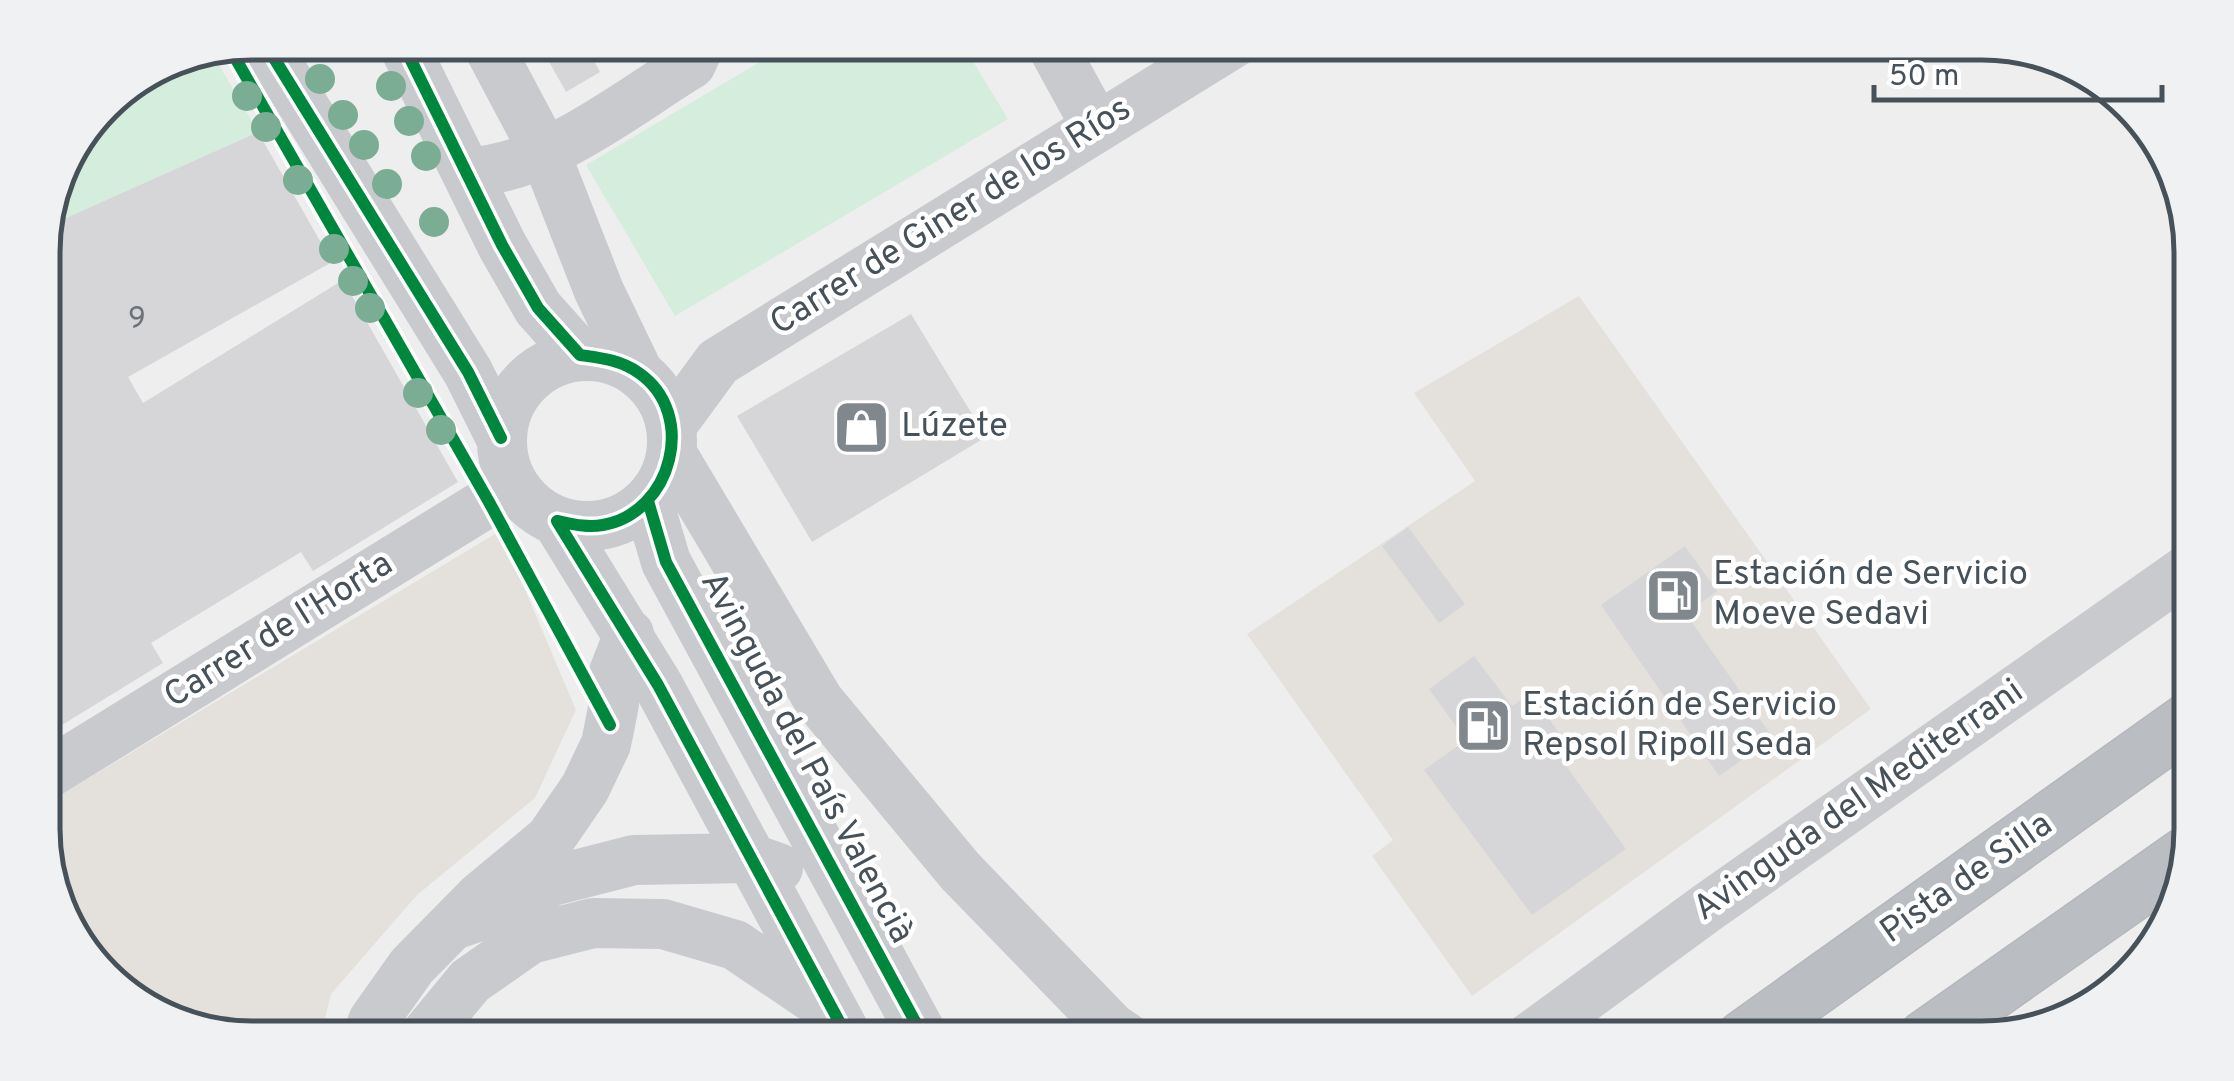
<svg xmlns="http://www.w3.org/2000/svg" width="2234" height="1081" viewBox="0 0 2234 1081" font-family="Overpass,sans-serif">
<style>
.commercial{fill:#e4e1dc}
.green{fill:#d4eddc}
.building{fill:#d6d6d8}
.lines{fill:none;stroke-linecap:round;stroke-linejoin:round}
.highway-casing{stroke:#b4b8bd;stroke-width:58}
.minor{stroke:#c8cacd;stroke-width:50}
.highway{stroke:#babec3;stroke-width:55}
.cycleway-casing{stroke:#fff;stroke-width:19}
.cycleway{stroke:#00873e;stroke-width:12}
.tree{fill:#7aad93}
.labels{text-anchor:middle;dominant-baseline:central;stroke-width:9;stroke-linejoin:round;paint-order:stroke}
.number-label{font-size:30px;fill:#6c747a}
.street-label{font-size:35px;fill:#465159;stroke:#fff}
.poi-label{font-size:35px;fill:#465159;stroke:#fff;text-anchor:start}
.rim{fill:none;stroke:#465159;stroke-width:5}
</style>
<rect width="100%" height="100%" fill="#efeeee"/>
<path class="commercial" d="M1579,296L1871,709L1472,996L1372,856L1393,840L1247,634L1475,481L1414,393Z
M500,531L576,710L535,798L417,895L331,994L320,1038H252L160,1017L85,956L44,857V805Z"/>
<path class="green" d="M792,43H962L1008,119L675,316L586,165Z
M211,51L258,132L46,227L64,160L114,95L172,58Z"/>
<path class="building" d="M538,42H652L622,60L613,45L592,57L600,72L566,92Z
M258,132L332,262L128,377L143,403L343,280L458,482L313,571L301,552L151,643L163,663L44,736L43,238L46,227Z
M911,314L986,437L812,542L737,416Z
M1408,527L1465,604L1439,623L1382,546Z
M1685,546L1717,591L1686,614L1773,738L1719,776L1601,605Z
M1474,656L1512,706L1531,693L1562,737L1551,745L1626,849L1532,915L1424,770L1466,740L1429,689Z"/>
<g class="lines">
<defs>
<path id="highway" d="M1744,1038L2191,719
M1926,1038L2186,855"/>
</defs>
<use href="#highway" class="highway-casing"/>
<path class="minor" d="M264,42L468,372L501,438
M402,42L502,245L538,308L580,355
M486,42L545,153L599,291L638,372
M1050,42L1096,126
M468,172C547,169 624,105 691,64L701,42
M502 441a85 85 0 1 1 170 0a85 85 0 1 1-170 0Z
M671,426L718,362L1235,42
M672,454L819,701L960,871L1111,1027L1127,1038
M648,501L666,562L924,1038
M557,521L658,685L848,1038
M44,776L514,486
M456,924L491,912L552,881L634,860L749,858L778,868
M367,1038L373,1021L412,966L480,897L550,839L585,788L606,744L614,704V672L629,634
M423,1038L470,981L530,939L593,923L663,924L735,945L824,1005
M1529,1038L1708,907L2191,567"/>
<use href="#highway" class="highway"/>
<defs>
<path id="cycleway" d="M264,42L468,372L501,438
M402,42L502,245L538,308L580,355C601,358 621,360 639,373C698,414 672,513 603,525C587,528 572,524 557,521
M229,47L489,502L610,725
M648,501L666,562L924,1038
M557,521L658,685L848,1038"/>
</defs>
<use href="#cycleway" class="cycleway-casing"/>
<use href="#cycleway" class="cycleway"/>
</g>
<g class="tree">
<circle cx="320" cy="79" r="15"/>
<circle cx="391" cy="86" r="15"/>
<circle cx="247" cy="96" r="15"/>
<circle cx="343" cy="115" r="15"/>
<circle cx="409" cy="121" r="15"/>
<circle cx="266" cy="127" r="15"/>
<circle cx="364" cy="145" r="15"/>
<circle cx="426" cy="156" r="15"/>
<circle cx="298" cy="180" r="15"/>
<circle cx="387" cy="184" r="15"/>
<circle cx="434" cy="222" r="15"/>
<circle cx="334" cy="249" r="15"/>
<circle cx="353" cy="281" r="15"/>
<circle cx="370" cy="308" r="15"/>
<circle cx="418" cy="393" r="15"/>
<circle cx="441" cy="430" r="15"/>
</g>
<defs>
<symbol id="shop-square" viewBox="-11 -11 22 22"><rect x="-9" y="-9" width="18" height="18" rx="4" fill="#81888d" stroke="#fff"/><path d="M-5-2.5h2.3a2.7 3.5 0 0 1 5.4 0H5L5.5 6h-11ZM-1.5-2.5h3a1.5 2.3 0 0 0-3 0Z" fill="#fff"/></symbol>
<symbol id="fuel-square" viewBox="-11 -11 22 22"><rect x="-9" y="-9" width="18" height="18" rx="4" fill="#81888d" stroke="#fff"/><path d="M-5.5-6h7V0h2V4h1.3V-2.5L3-4.5l.8-.8L6-3V5H2.5V1h-1V6h-7ZM-4.2-4.7v3.2H.2V-4.7Z" fill="#fff"/></symbol>
</defs>
<g fill-rule="evenodd">
<use href="#shop-square" x="830" y="396" width="63" height="63"/>
<use href="#fuel-square" x="1642" y="564" width="63" height="63"/>
<use href="#fuel-square" x="1452" y="694" width="63" height="63"/>
</g>
<g class="labels">
<g class="number-label">
<text x="137" y="319">9</text>
</g>
<g class="street-label">
<text transform="translate(951 217) rotate(-32)">Carrer de Giner de los Ríos</text>
<text transform="translate(279 631) rotate(-32)">Carrer de l'Horta</text>
<text transform="translate(806 758) rotate(62)">Avinguda del País Valencià</text>
<text transform="translate(1859 801) rotate(-35)">Avinguda del Mediterrani</text>
<text transform="translate(1967 879) rotate(-35)">Pista de Silla</text>
</g>
<g class="poi-label">
<text x="901" y="427">Lúzete</text>
<text x="1713" y="575">Estación de Servicio<tspan x="1713" dy="40">Moeve Sedavi</tspan></text>
<text x="1522" y="706">Estación de Servicio<tspan x="1522" dy="40">Repsol Ripoll Seda</tspan></text>
</g>
</g>
<path d="M0 0H2234V1081H0ZM252 60H1982A192 192 0 0 1 2174 252V829A192 192 0 0 1 1982 1021H252A192 192 0 0 1 60 829V252A192 192 0 0 1 252 60Z" fill="#f0f1f2" fill-rule="evenodd"/>
<path class="rim" d="M252 60H1982A192 192 0 0 1 2174 252V829A192 192 0 0 1 1982 1021H252A192 192 0 0 1 60 829V252A192 192 0 0 1 252 60Z"/>
<path d="M1874 85v15h288v-15" fill="none" stroke="#465159" stroke-width="5"/>
<text x="1889" y="85" font-size="30" fill="#465159" stroke="#ffffff" stroke-width="8" paint-order="stroke">50 m</text>
</svg>
